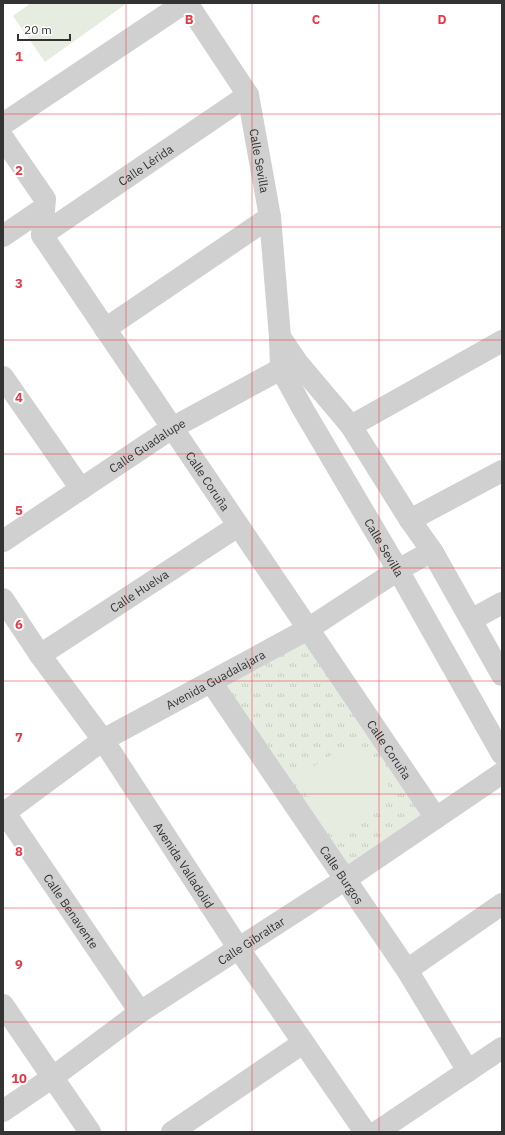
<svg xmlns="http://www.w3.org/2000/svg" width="505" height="1135" viewBox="0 0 505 1135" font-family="'IBM Plex Sans',sans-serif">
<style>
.grass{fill:url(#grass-tufts)}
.pitch{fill:#e6ecdf}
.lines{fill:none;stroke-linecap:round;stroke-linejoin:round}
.minor{stroke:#d0d0d0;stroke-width:22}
.grid{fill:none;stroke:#e63946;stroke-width:1;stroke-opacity:0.55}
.labels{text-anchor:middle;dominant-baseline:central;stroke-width:4;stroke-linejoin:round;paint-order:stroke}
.street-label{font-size:12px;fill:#333;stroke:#fff}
.grid-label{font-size:13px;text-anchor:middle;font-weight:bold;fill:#e63946;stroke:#fff;stroke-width:4;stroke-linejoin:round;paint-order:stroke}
</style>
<defs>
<pattern id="grass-tufts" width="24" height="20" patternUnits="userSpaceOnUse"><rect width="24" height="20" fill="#e6ecdf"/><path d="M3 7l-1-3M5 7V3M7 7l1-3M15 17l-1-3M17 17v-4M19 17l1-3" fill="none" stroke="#c6cbc0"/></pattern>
</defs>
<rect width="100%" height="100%" fill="#fff"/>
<path class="grass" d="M308,629L436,818L346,879L211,682Z"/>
<path class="pitch" d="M31,3H125L126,4L45,62L13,16Z
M358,739L394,795L331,835L296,777Z"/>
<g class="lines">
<g class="minor">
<path id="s1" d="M187,3L248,95L270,217L280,337L281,369L304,411L398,570L502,754"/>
<path d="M3,124L184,3"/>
<path id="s2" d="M3,138L45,199L42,235L436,818"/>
<path id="s3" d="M42,235L248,95"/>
<path d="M3,236L44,208"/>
<path d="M105,329L270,217"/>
<path d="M280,337L297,362L351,426L410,520L432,551L502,675"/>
<path d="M3,377L81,489"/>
<path d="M351,426L502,341"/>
<path d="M410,520L502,471"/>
<path id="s4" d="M3,541L172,428L281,369L295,363"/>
<path id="s5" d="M3,599L40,655L103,740L239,949L365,1132"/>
<path d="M471,620L502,603"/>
<path id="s6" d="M40,655L238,526"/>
<path id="s7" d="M211,682L407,970L468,1071"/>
<path id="s8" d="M3,810L140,1012"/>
<path id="s9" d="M3,814L103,740L308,629L398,570L432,551"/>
<path d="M407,970L502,904"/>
<path d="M3,1005L90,1132"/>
<path id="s10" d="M3,1111L53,1077L140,1012L346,879L502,773"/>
<path d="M172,1132L303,1043"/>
<path d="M377,1132L502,1048"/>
</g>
</g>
<path class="grid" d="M126,3V1132M252,3V1132M379,3V1132M3,114H502M3,227H502M3,340H502M3,454H502M3,568H502M3,681H502M3,794H502M3,908H502M3,1022H502"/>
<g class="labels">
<g class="street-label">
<text stroke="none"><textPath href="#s1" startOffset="177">Calle Sevilla</textPath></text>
<text stroke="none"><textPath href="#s3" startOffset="125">Calle Lérida</textPath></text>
<text stroke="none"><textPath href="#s4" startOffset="173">Calle Guadalupe</textPath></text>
<text stroke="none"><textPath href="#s2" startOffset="407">Calle Coruña</textPath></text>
<text stroke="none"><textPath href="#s1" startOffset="593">Calle Sevilla</textPath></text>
<text stroke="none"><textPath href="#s6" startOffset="118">Calle Huelva</textPath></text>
<text stroke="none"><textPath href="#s9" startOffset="252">Avenida Guadalajara</textPath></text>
<text stroke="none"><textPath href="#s2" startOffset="731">Calle Coruña</textPath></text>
<text stroke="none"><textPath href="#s5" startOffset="322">Avenida Valladolid</textPath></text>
<text stroke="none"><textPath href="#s7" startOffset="233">Calle Burgos</textPath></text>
<text stroke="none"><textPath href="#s8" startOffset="122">Calle Benavente</textPath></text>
<text stroke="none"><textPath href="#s10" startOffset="301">Calle Gibraltar</textPath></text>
</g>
</g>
<g class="grid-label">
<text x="189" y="24">B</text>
<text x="316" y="24">C</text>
<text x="442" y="24">D</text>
<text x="19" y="61">1</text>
<text x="19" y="175">2</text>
<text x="19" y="288">3</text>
<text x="19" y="402">4</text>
<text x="19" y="515">5</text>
<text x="19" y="629">6</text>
<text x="19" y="742">7</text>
<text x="19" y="856">8</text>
<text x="19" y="969">9</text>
<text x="19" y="1083">10</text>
</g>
<rect width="505" height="1135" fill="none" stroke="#333333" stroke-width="8"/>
<path d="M18 34v6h52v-6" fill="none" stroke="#333333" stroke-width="2"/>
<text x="24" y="34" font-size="12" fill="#333333" stroke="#ffffff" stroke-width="3" paint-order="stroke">20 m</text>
</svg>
